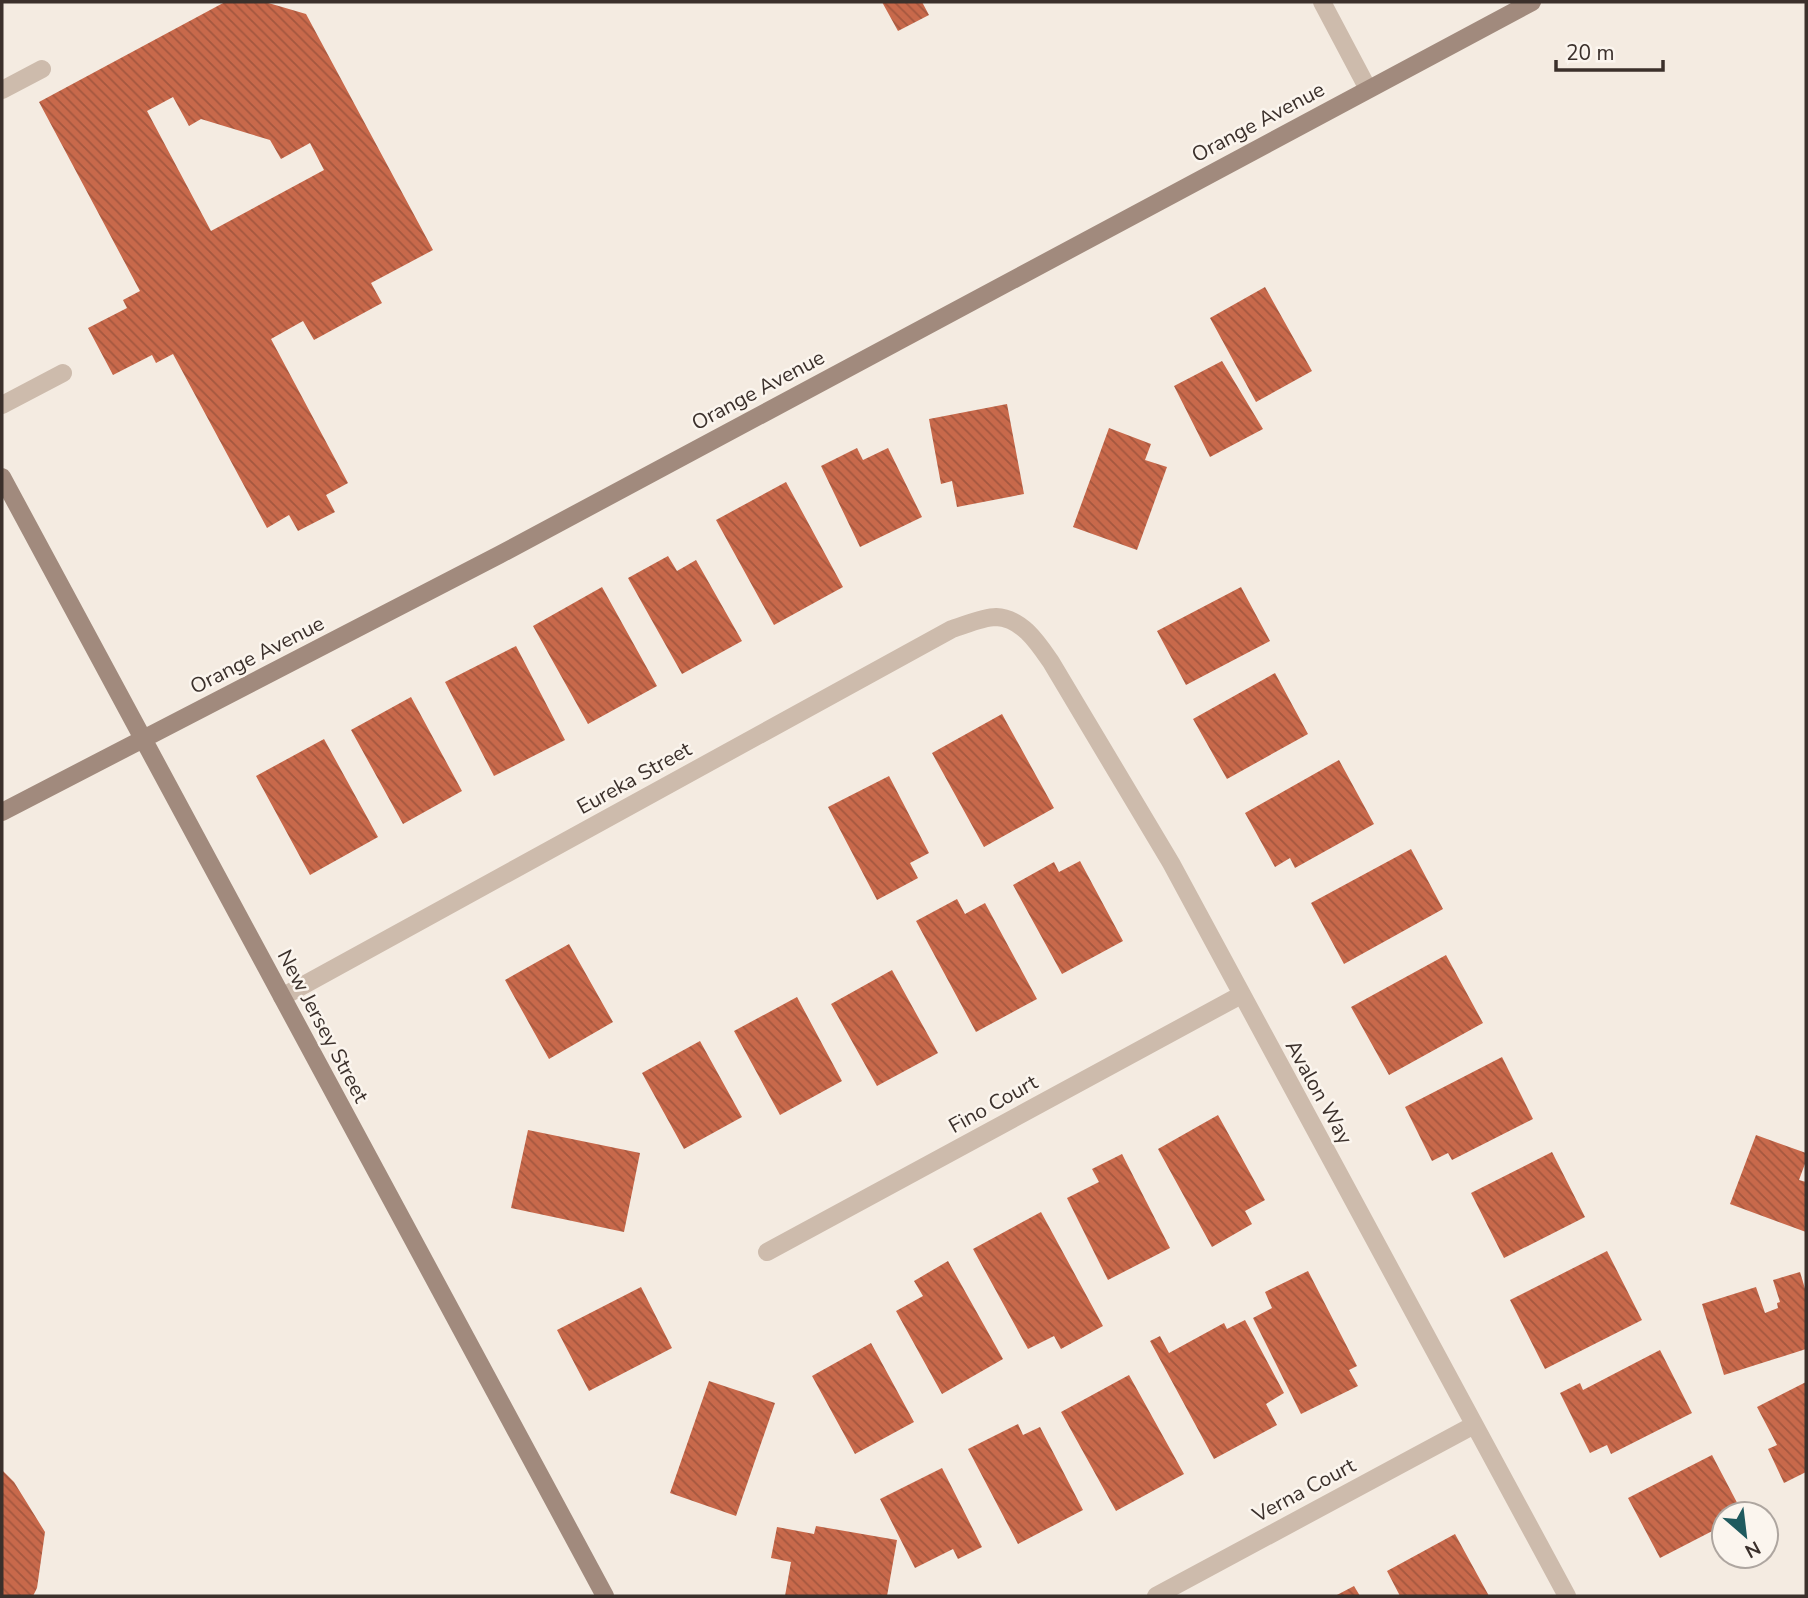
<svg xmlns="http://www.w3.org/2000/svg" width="1808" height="1598" viewBox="0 0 1808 1598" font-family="'Nunito Sans',sans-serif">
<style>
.building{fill:url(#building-back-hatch);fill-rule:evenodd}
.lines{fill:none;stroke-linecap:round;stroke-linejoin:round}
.lane{stroke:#cdbbac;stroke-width:18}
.street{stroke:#cdbbac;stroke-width:18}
.secondary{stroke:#a18a7d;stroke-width:18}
.labels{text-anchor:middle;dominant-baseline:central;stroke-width:5;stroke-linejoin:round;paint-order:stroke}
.street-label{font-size:21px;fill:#3b302b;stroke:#fbf5ee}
</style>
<defs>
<pattern id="building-back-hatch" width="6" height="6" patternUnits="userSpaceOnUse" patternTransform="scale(1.75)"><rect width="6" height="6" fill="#c8694b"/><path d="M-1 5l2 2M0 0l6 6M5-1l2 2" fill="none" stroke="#a4573f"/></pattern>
</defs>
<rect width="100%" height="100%" fill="#f4ebe1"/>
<path class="building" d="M225,2H265L306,14L433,250L371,283L382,303L314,340L303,321L271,339L348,483L326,495L335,512L298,531L289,515L267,528L173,354L156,363L152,355L113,375L88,328L127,308L123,300L140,291L39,102ZM173,97L189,126L201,119L270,140L281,159L310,143L324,170L211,231L147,111Z
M882,2H922L929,15L898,31Z
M1265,287L1312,371L1256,402L1210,318Z
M1222,361L1263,429L1210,457L1174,386Z
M1007,404L1024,494L957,507L952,481L941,484L929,419Z
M1109,428L1151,444L1145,460L1167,467L1137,550L1073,527Z
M857,448L863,460L888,448L922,517L860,547L821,466Z
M786,482L843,587L774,625L716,520Z
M668,556L677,571L696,560L742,641L682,674L628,578Z
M602,587L657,686L588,724L533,626Z
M1241,587L1270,641L1186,685L1157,631Z
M516,646L565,740L494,776L445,682Z
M1275,673L1308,734L1227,779L1193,719Z
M411,697L462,791L403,824L351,730Z
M1002,714L1054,808L984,847L932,753Z
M324,739L378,837L310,875L256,776Z
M1339,760L1374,824L1295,868L1290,858L1275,867L1245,813Z
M889,776L929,853L910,863L918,878L877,900L828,807Z
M1411,849L1443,909L1344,964L1311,903Z
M1080,861L1123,941L1062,974L1013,885L1054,862L1059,872Z
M957,899L965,914L985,903L1037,999L976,1032L916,921Z
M569,944L613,1022L549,1059L505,980Z
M1446,955L1483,1023L1389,1075L1351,1007Z
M892,970L938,1053L877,1086L831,1004Z
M797,997L842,1081L780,1115L734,1031Z
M700,1041L742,1117L684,1149L642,1073Z
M1502,1057L1533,1119L1452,1160L1448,1153L1432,1161L1405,1107Z
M1218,1115L1265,1200L1245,1211L1252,1224L1212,1247L1158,1149Z
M528,1130L640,1153L624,1232L511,1208Z
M1756,1135L1806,1153V1161L1799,1180L1806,1182V1232L1730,1204Z
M1552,1152L1585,1217L1504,1258L1471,1193Z
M1122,1154L1170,1248L1108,1280L1067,1198L1099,1182L1092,1169Z
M1041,1212L1103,1326L1061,1349L1054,1336L1028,1349L973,1249Z
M1607,1251L1642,1320L1545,1369L1510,1300Z
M948,1261L1003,1359L942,1394L896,1311L923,1296L914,1281Z
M1308,1271L1357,1366L1349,1370L1358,1386L1301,1414L1253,1318L1272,1308L1265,1292Z
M1800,1272L1806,1292V1349L1724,1375L1702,1304L1756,1287L1765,1313L1778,1308L1777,1303L1780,1302L1773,1280Z
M641,1287L672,1348L589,1391L557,1330Z
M1245,1320L1284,1393L1266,1404L1277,1425L1214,1459L1150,1341L1160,1336L1169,1353L1224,1323L1227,1329Z
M871,1343L914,1422L855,1454L812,1376Z
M1660,1350L1692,1413L1611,1454L1607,1445L1590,1453L1560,1393L1580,1383L1583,1390Z
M1129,1375L1184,1474L1116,1511L1061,1412Z
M709,1381L775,1403L736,1516L670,1493Z
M1806,1382V1472L1784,1483L1768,1449L1777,1445L1757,1407Z
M1018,1424L1023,1435L1040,1427L1083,1510L1018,1544L968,1449Z
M1712,1455L1743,1514H1724V1525L1660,1558L1628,1498Z
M942,1468L982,1547L958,1559L953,1549L915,1568L880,1499Z
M2,1470L14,1482L45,1532L37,1588L33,1596H2Z
M816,1526L897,1540L887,1596H785L791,1562L771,1558L777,1527L814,1534Z
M1455,1534L1489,1596H1400L1387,1571Z
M1354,1586L1360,1596H1335Z"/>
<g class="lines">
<path class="lane" d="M1322,2L1368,89
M2,90L42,69
M2,405L63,373"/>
<path class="street" d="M282,997L952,629C965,625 983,617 996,617C1022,618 1038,643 1051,662L1171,863L1567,1596
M767,1252L1241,995
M1156,1596L1474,1425"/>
<path class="secondary" d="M2,477L605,1596
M2,812L499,555L1532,2"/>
</g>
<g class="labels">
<g class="street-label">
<text transform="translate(1258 122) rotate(-28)">Orange Avenue</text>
<text transform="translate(758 390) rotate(-28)">Orange Avenue</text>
<text transform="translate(257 655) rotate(-27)">Orange Avenue</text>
<text transform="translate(634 778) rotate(-29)">Eureka Street</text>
<text transform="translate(323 1026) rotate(62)">New Jersey Street</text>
<text transform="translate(1319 1092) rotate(61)">Avalon Way</text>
<text transform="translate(993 1104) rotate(-29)">Fino Court</text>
<text transform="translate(1304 1490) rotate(-28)">Verna Court</text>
</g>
</g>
<rect width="1808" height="1598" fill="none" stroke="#3b302b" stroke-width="7"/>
<g transform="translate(1745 1535) rotate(152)"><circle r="33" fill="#fbf5ee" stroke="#aea6a0" stroke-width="2"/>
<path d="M0-5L12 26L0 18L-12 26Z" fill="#1f5a5e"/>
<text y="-10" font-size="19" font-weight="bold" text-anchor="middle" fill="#3b302b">N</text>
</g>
<path d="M1556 60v10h107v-10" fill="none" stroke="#3b302b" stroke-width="3.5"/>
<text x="1566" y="60" font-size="21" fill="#3b302b" stroke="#fbf5ee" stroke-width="5" paint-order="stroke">20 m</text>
</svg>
